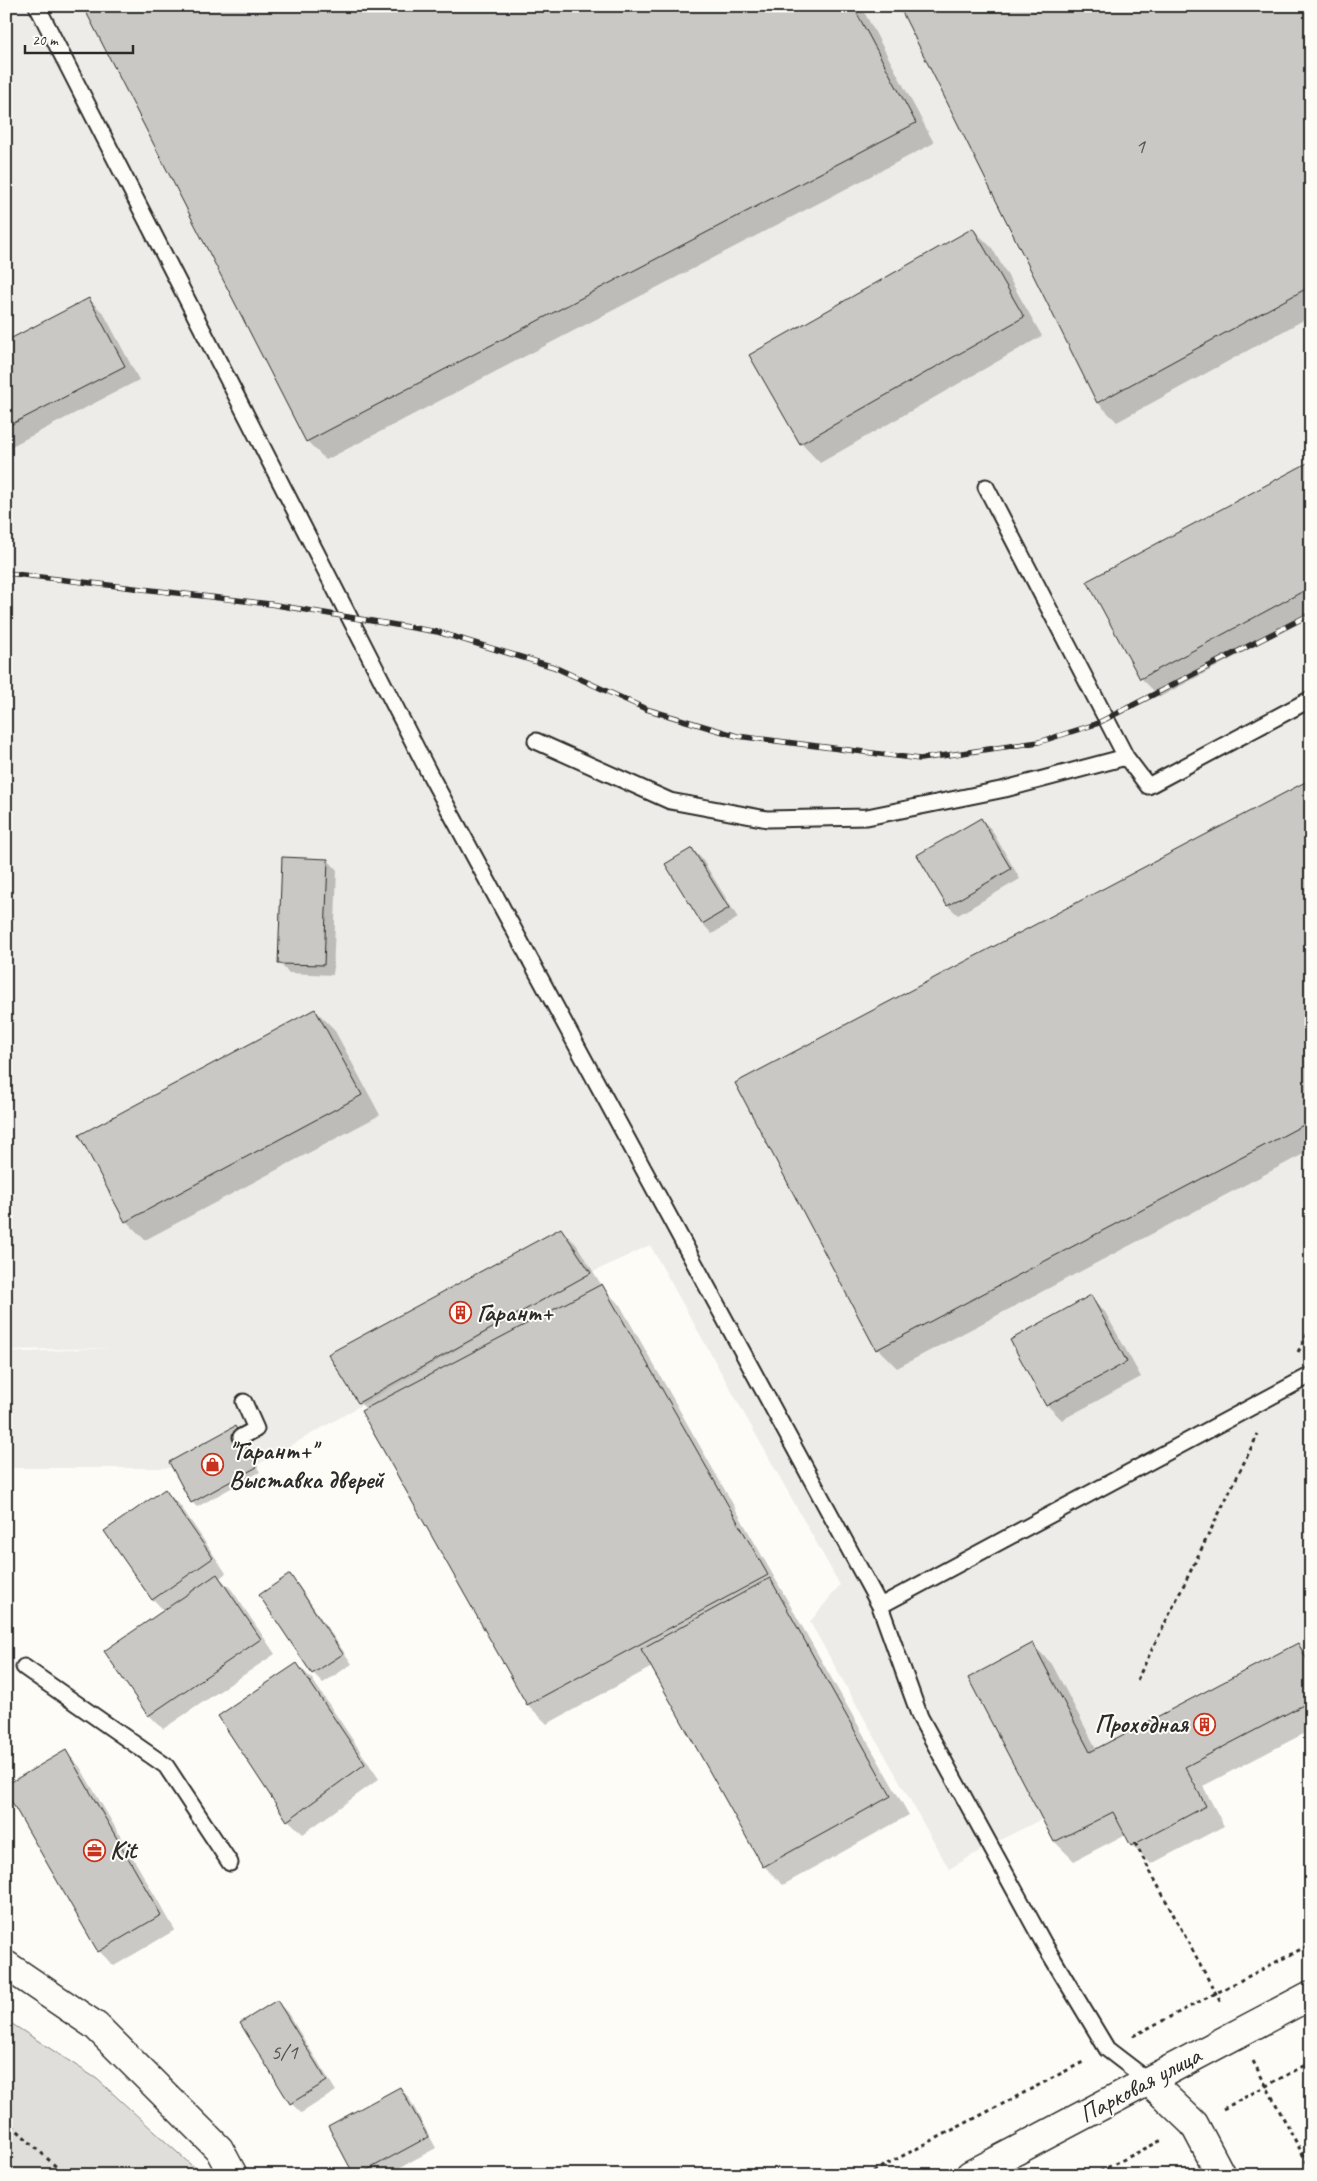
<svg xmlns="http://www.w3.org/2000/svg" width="1317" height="2181" viewBox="0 0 1317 2181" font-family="Caveat,sans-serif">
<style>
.built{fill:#edece8}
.green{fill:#dfdeda;stroke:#858482}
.shadow{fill:#0003}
.building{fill:#c9c8c4;stroke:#2b2b2b}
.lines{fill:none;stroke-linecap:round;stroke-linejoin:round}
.service-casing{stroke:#2b2b2b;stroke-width:19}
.minor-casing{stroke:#2b2b2b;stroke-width:31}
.tertiary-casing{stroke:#2b2b2b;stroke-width:31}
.primary-casing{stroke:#2b2b2b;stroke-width:31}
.path{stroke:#2b2b2b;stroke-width:3;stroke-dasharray:4 4;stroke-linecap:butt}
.service{stroke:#fdfcf7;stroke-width:15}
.minor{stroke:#fdfcf7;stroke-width:28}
.tertiary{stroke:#fdfcf7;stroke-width:28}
.primary{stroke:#fdfcf7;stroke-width:28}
.rail-casing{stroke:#2b2b2b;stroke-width:5.5}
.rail{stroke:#fdfcf7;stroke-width:4;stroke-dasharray:11;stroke-linecap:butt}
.labels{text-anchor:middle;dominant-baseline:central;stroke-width:4;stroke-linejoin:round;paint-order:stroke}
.number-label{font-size:22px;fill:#525251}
.poi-label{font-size:25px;font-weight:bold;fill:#2b2b2b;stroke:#fdfcf7;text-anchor:start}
.street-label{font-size:25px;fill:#2b2b2b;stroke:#fdfcf7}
</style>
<rect width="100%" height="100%" fill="#fdfcf7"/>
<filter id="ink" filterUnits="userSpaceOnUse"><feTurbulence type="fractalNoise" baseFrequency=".02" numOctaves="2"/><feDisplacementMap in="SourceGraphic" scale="10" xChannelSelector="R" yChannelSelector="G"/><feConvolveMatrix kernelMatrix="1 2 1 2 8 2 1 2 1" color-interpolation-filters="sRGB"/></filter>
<g filter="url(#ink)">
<path class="built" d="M6,6H1311V1685L990,1845L949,1869L810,1622L840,1585L650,1245L591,1273L191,1503L172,1468H6V1353L110,1348L6,1350Z"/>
<path class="green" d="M6,2020L97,2079L202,2175H6Z"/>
<path class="shadow" d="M84,6H861L934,143L326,460L307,441Z
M900,6H1311V316L1117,422L1098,403Z
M973,229L992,248L1042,336L820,463L801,443L751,356Z
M89,299L104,314L139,380L6,449V342Z
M1311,462V616L1160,697L1141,678Z
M1311,780V1150L897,1368L878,1349L736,1084Z
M981,819L991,829L1020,879L958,915L948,906L919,855Z
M692,849L702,859L738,918L712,934L703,924L667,865Z
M328,860L337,870L333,975L289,973L279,963Z
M315,1010L334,1029L380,1115L145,1240L126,1221Z
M561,1230L576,1244L604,1289L620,1305L909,1815L783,1885L764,1866L652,1667L547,1724L528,1705L362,1412L367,1410L359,1402Z
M1090,1297L1105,1312L1141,1377L1062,1420L1047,1405Z
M239,1433L260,1472L197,1507L192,1502Z
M165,1491L180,1505L226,1573L220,1578L232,1590L275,1654L163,1729L149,1715L164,1611L153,1599Z
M289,1576L299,1586L352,1664L323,1683L313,1673Z
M1298,1644L1311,1657V1730L1203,1786L1224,1826L1151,1864L1132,1845L1126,1834L1074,1861L1055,1842L970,1678L1033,1645L1052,1664L1097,1750Z
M297,1664L312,1679L379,1779L303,1834L288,1820Z
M66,1752L80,1767L175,1930L114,1966L99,1951Z
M277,2002L287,2012L336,2091L301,2113L291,2103Z
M400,2088L409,2098L436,2148L386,2175H355Z"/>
<path class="building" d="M83,6H853L916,123L306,442Z
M899,6H1311V286L1097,403Z
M973,228L1024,317L800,444L749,355Z
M89,298L125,366L6,427V341Z
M1311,461V587L1140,679L1087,581Z
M1311,779V1121L876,1350L735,1083Z
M981,818L1011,869L947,906L917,855Z
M692,848L729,908L702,924L665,864Z
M282,857L328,859L324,965L278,964Z
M315,1009L362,1095L125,1222L79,1135Z
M561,1228L591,1273L358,1403L328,1354Z
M602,1284L768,1575L527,1705L361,1411Z
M1091,1295L1127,1362L1046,1406L1010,1340Z
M235,1426L257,1467L191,1503L169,1462Z
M165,1489L213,1558L152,1600L104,1531Z
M217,1574L261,1639L148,1716L104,1651Z
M290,1574L343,1654L312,1674L259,1595Z
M770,1578L891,1796L763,1867L641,1649Z
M1033,1643L1090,1752L1298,1643L1311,1667V1701L1185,1767L1206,1806L1131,1846L1113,1812L1054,1842L968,1678Z
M297,1663L365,1764L287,1821L218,1716Z
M66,1750L161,1915L98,1952L6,1792V1785Z
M277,2000L327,2081L290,2104L240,2023Z
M400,2087L428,2137L358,2175H354L328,2126Z"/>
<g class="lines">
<defs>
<path id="service" d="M37,6L428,771L880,1606L920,1717L1044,1944L1107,2049L1150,2082
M986,487L1126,757L1148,786L1311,699
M536,741L670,801L767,819L867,817L1005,789L1126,757
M241,1437L256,1429L244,1402
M880,1606L1311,1375
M24,1667L166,1766L230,1863"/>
<path id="minor" d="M1150,2082L1194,2124L1221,2175"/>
<path id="tertiary" d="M6,1965L96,2026L219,2149L233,2175"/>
<path id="primary" d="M970,2175L1311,1995"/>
</defs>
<use href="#service" class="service-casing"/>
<use href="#minor" class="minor-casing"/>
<use href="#tertiary" class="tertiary-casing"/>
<use href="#primary" class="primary-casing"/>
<path class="path" d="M1298,1352L1311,1327
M1137,1680L1258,1434
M1135,1843L1222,2005
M1133,2036L1311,1944
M1253,2061L1311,2170
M1223,2109L1311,2062
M6,2120L65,2175
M866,2175L1085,2061
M1093,2175L1164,2139"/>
<use href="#service" class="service"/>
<use href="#minor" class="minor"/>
<use href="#tertiary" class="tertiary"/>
<use href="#primary" class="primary"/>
<defs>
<path id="rail" d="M6,573L270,604L438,632L554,667L646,709L737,736L920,759L1039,742L1096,724L1311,614"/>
</defs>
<use href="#rail" class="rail-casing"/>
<use href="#rail" class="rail"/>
</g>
</g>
<defs>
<symbol id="building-ring" viewBox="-11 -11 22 22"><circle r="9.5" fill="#fdfcf7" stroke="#c8321e" stroke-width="1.5"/><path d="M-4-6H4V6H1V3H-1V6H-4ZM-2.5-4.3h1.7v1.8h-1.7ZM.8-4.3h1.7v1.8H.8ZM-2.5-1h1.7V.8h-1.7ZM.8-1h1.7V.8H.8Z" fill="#c8321e"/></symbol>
<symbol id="shop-ring" viewBox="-11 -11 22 22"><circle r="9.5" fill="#fdfcf7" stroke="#c8321e" stroke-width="1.5"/><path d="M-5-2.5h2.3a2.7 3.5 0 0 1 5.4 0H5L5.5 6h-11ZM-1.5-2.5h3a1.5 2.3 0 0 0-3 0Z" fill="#c8321e"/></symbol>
<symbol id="office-ring" viewBox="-11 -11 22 22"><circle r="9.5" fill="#fdfcf7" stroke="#c8321e" stroke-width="1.5"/><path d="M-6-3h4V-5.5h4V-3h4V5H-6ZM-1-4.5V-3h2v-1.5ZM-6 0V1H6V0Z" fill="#c8321e"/></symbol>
</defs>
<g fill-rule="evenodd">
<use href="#building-ring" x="448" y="1300" width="25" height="25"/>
<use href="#shop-ring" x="200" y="1452" width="25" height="25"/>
<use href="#building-ring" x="1192" y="1712" width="25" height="25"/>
<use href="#office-ring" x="82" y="1838" width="25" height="25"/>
</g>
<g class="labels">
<g class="number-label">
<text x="1140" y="146">1</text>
<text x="284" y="2052">5/1</text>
</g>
<g class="poi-label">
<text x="477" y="1313">Гарант+</text>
<text x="229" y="1451">"Гарант+"<tspan x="229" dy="29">Выставка дверей</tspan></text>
<text x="1188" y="1724" text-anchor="end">Проходная</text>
<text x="110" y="1850">Kit</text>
</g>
<g class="street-label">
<text transform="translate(1140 2085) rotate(-28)">Парковая улица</text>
</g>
</g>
<rect width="1317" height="2181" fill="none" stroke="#fdfcf7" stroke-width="25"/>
<rect x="12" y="12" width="1292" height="2156" fill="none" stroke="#2b2b2b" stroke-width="2" filter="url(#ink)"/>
<path d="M25 45v8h108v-8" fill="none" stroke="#2b2b2b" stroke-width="2.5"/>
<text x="32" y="45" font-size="15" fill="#2b2b2b" stroke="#fdfcf7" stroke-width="4" paint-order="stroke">20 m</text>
</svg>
